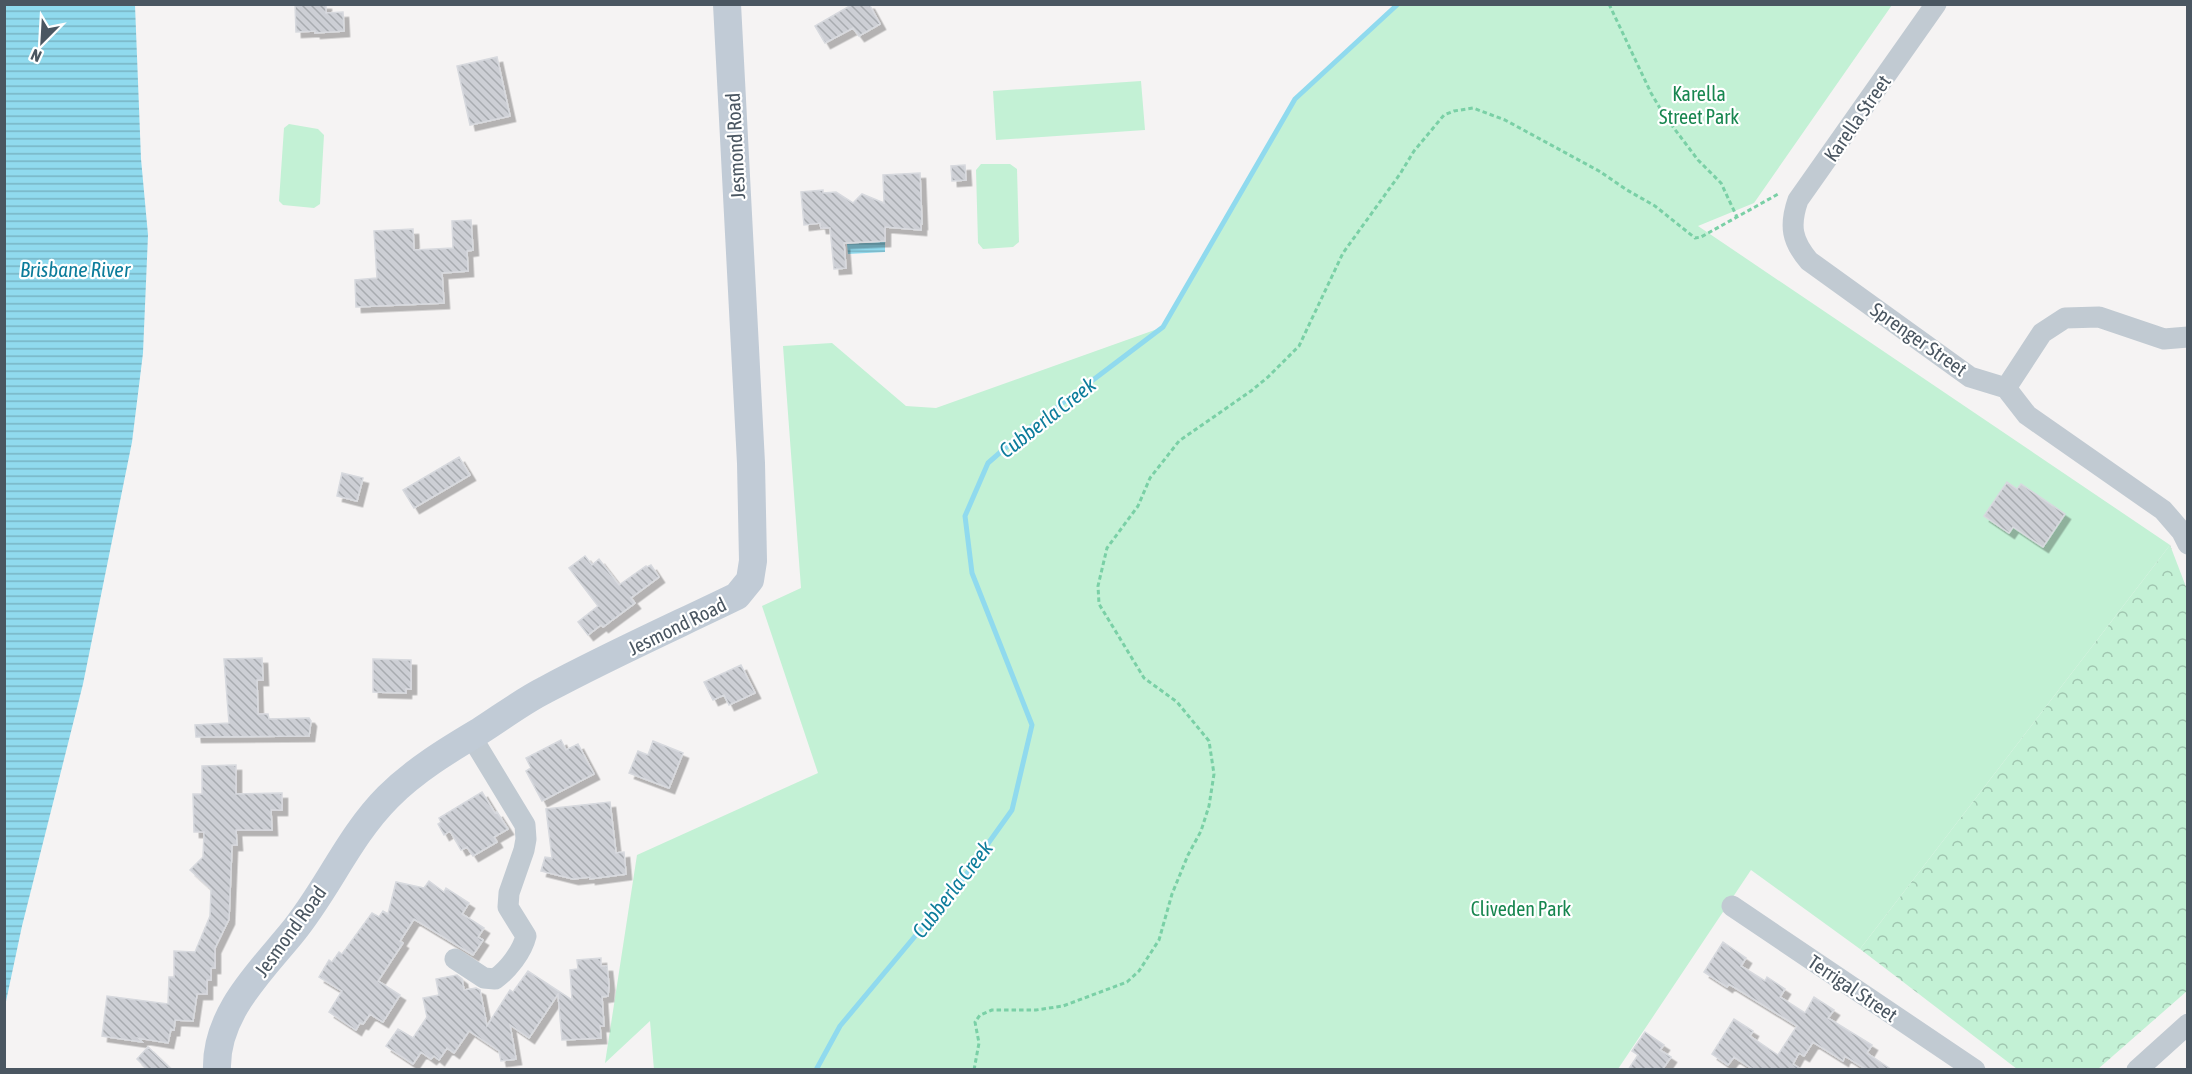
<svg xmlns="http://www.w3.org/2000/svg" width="2192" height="1074" viewBox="0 0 2192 1074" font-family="'Asap Condensed',sans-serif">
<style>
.forest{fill:url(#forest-crowns)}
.green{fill:#c3f1d5}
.water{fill:url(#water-rules)}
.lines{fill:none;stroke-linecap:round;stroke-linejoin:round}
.stream{stroke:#90daee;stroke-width:5}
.building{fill:url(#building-back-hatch);stroke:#d7d9de;stroke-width:1.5;filter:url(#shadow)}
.path{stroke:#7ad0a6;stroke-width:3;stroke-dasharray:4.5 3;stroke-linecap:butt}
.street{stroke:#c1cad2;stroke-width:21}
.secondary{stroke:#c1cbd6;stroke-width:28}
.labels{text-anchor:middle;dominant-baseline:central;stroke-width:4.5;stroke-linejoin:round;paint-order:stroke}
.park-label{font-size:20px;fill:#17864f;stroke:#fff}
.street-label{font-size:20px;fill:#4a5661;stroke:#fff}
.water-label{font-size:21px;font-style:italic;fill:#0c7c9b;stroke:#fff}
</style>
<defs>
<pattern id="forest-crowns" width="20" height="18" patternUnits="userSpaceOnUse" patternTransform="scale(1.5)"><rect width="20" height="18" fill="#c3f1d5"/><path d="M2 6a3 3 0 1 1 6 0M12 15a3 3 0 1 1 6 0" fill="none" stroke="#a0c6b0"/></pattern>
<pattern id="water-rules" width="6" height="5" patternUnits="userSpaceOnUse" patternTransform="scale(1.5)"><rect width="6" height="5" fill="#90daee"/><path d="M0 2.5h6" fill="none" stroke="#78b4c4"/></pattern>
<pattern id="building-back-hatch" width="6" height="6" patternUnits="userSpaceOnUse" patternTransform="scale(1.5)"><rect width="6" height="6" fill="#cdcfd5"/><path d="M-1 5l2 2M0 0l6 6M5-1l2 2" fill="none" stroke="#a8abb0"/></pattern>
<filter id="shadow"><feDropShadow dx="5.5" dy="5.5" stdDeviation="0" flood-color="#0004"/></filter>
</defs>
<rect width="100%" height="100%" fill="#f5f3f3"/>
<path class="forest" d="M2170,545L2188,592L2187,991L2098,1069H2017L1860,949Z"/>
<path class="green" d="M1398,5H1892L1754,203L1698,226L2170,545L1860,949L1751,870L1618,1069L654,1070L650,1021L605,1063L637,855L818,773L762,606L801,588L783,346L832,343L906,406L936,408L1163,327L1295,99Z
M1141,81L1145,130L996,140L993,91Z
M289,124L318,129L324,135L320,204L314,208L283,205L279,201L284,128Z
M981,164H1010L1017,169L1019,242L1013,247L983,249L978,243L976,170Z"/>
<path class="water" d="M5,4L135,5L141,159L148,235L143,353L132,442L83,684L22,926L5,1006Z
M885,242V252L848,254L847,244Z"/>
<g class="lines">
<path class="stream" d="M816,1070L840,1026L962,880L1012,810L1032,725L972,573L965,516L988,463L1019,436L1163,327L1295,99L1398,4"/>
</g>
<path class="building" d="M295,4H326V13L343,12L344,31L315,33V31L296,32Z
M853,4H869L880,24L859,36L853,28L825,43L815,26Z
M497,57L510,116L470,125L457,66Z
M965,165L966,180L952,181L951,166Z
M920,173L922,224H921V230L885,227V241L844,243L846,268L834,269L830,228H821L820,223L804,225L801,192L823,190V193L836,192L853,203L862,194L884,203L883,175Z
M471,220L473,250L467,251L468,271L442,273L444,303L356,307L355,280L377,278L374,231L413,229L414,250L453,248L452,221Z
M459,457L470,475L414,508L403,490Z
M342,473L363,478L357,501L337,496Z
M2007,482L2017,489L2021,484L2065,514L2043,547L2013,527L2009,533L1984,516Z
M585,556L592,565L599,559L619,585L646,566L647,567L651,565L659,577L631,598L635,603L603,627L601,625L588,635L578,622L598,606L569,568Z
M262,658L263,680H257L258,714H268L269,719L309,718L311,721L309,736L196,737L195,725L229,723L224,659Z
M373,659L411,660V689H406V693L373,692Z
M741,665L755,693L729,705L724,695L713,700L704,682Z
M561,740L566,750L578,744L594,774L542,801L526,771L531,768L526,758Z
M653,741L683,753L669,788L629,773L638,751L648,755Z
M236,765V794L282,793V810H271L272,830H236L237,845H232L229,919L215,948V968H211V980H207V994H197L193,1021L175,1020L174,1030L171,1029L168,1043L138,1038L142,1042L102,1036L107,996L168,1004L169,977H174V951L195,952L210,916L211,889L190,870L203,857L204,832H194L193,794H202V766Z
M482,792L495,813L497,812L508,829L494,837L497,842L473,856L467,847L461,850L450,831L444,835L438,824L441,822L439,818Z
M610,802L616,853L624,852L626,874L590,879V877L573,879L541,871L545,857L552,858L546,809Z
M429,881L444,892L446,888L469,903L462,914L484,928L478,937L483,940L473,955L414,919L400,941L403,943L378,981L400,995L383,1022L370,1014L363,1024L360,1023L356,1030L329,1012L342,991L319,977L329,960L332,962L339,952L342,954L372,913L379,917L383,911L388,914L396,882L424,888Z
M1723,942L1746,958L1741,966L1765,981L1767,977L1785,989L1780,997L1805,1013L1814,997L1834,1010L1828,1018L1872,1045L1867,1053L1892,1070H1867L1845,1056L1843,1061L1813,1042L1804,1056L1799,1053L1793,1064L1802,1070H1754L1734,1057L1728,1065L1712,1054L1734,1019L1753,1031L1750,1036L1778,1055L1797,1026L1729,984L1727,987L1704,972Z
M601,958V966H607L609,985L608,996L602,997L604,1026H600L601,1038L562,1040L558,994L529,1038L510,1025L516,1059L501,1061L499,1051L469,1031L454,1053L447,1048L439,1060L434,1056L431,1059L421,1052L413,1064L386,1046L398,1029L413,1038L427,1017L423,998L439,995L436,979L457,975L462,979L464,990L476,988L480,990L487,1026L510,990L513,992L528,971L572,1000L570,970L578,969L577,960Z
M1645,1032L1664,1045L1660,1050L1671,1057L1662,1070H1628L1638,1055L1632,1051Z
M148,1047L172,1070H148L137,1059Z"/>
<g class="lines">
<path class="path" d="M1609,4L1651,93L1664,115L1698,160L1721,183L1737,217
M974,1070L979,1043L975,1022L980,1015L992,1010H1036L1063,1006L1127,982L1139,971L1159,940L1172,894L1188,855L1201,831L1209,806L1214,774L1209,741L1177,702L1144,678L1099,604L1098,586L1107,548L1138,506L1150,478L1179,441L1251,391L1268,377L1299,346L1343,253L1400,174L1414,151L1444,115L1454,111L1473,108L1505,120L1599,171L1627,190L1655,206L1695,238L1701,237L1780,193"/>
<path class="street" d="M1936,4L1798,200C1789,226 1792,241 1809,261L1970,377L2006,388L2027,415L2163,510L2182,532L2188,544
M2006,388L2042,333L2065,318L2099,317L2164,339L2188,337
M1732,906L1975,1070
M455,959L484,978L495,979C508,970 522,952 526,936L508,907L509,893L524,850L526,839L525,825L471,736
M2137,1070L2188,1024"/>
<path class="secondary" d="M217,1070C215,1015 259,973 291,934C327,891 348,837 388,797C415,770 448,750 480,731C502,717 523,701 545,690C608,656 673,627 737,596L750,580L753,561L751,463L727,4"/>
</g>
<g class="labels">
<g class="park-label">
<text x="1699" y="93">Karella<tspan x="1699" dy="23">Street Park</tspan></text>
<text x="1521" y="908">Cliveden Park</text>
</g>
<g class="street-label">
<text transform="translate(1857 118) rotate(-55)">Karella Street</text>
<text transform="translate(735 146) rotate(-93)">Jesmond Road</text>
<text transform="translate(1919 339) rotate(35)">Sprenger Street</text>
<text transform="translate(677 626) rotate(-26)">Jesmond Road</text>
<text transform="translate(290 931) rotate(-54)">Jesmond Road</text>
<text transform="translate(1853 988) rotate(34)">Terrigal Street</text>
</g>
<g class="water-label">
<text x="75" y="269">Brisbane River</text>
<text transform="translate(1047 417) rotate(-38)">Cubberla Creek</text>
<text transform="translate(952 889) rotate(-52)">Cubberla Creek</text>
</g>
</g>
<rect width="2192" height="1074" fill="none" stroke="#4a5661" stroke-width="12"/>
<g transform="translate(42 42) rotate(204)" stroke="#ffffff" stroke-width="4.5" paint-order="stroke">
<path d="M0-4.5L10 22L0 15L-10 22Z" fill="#4a5661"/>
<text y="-9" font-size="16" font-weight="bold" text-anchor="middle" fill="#4a5661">N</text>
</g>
</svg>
